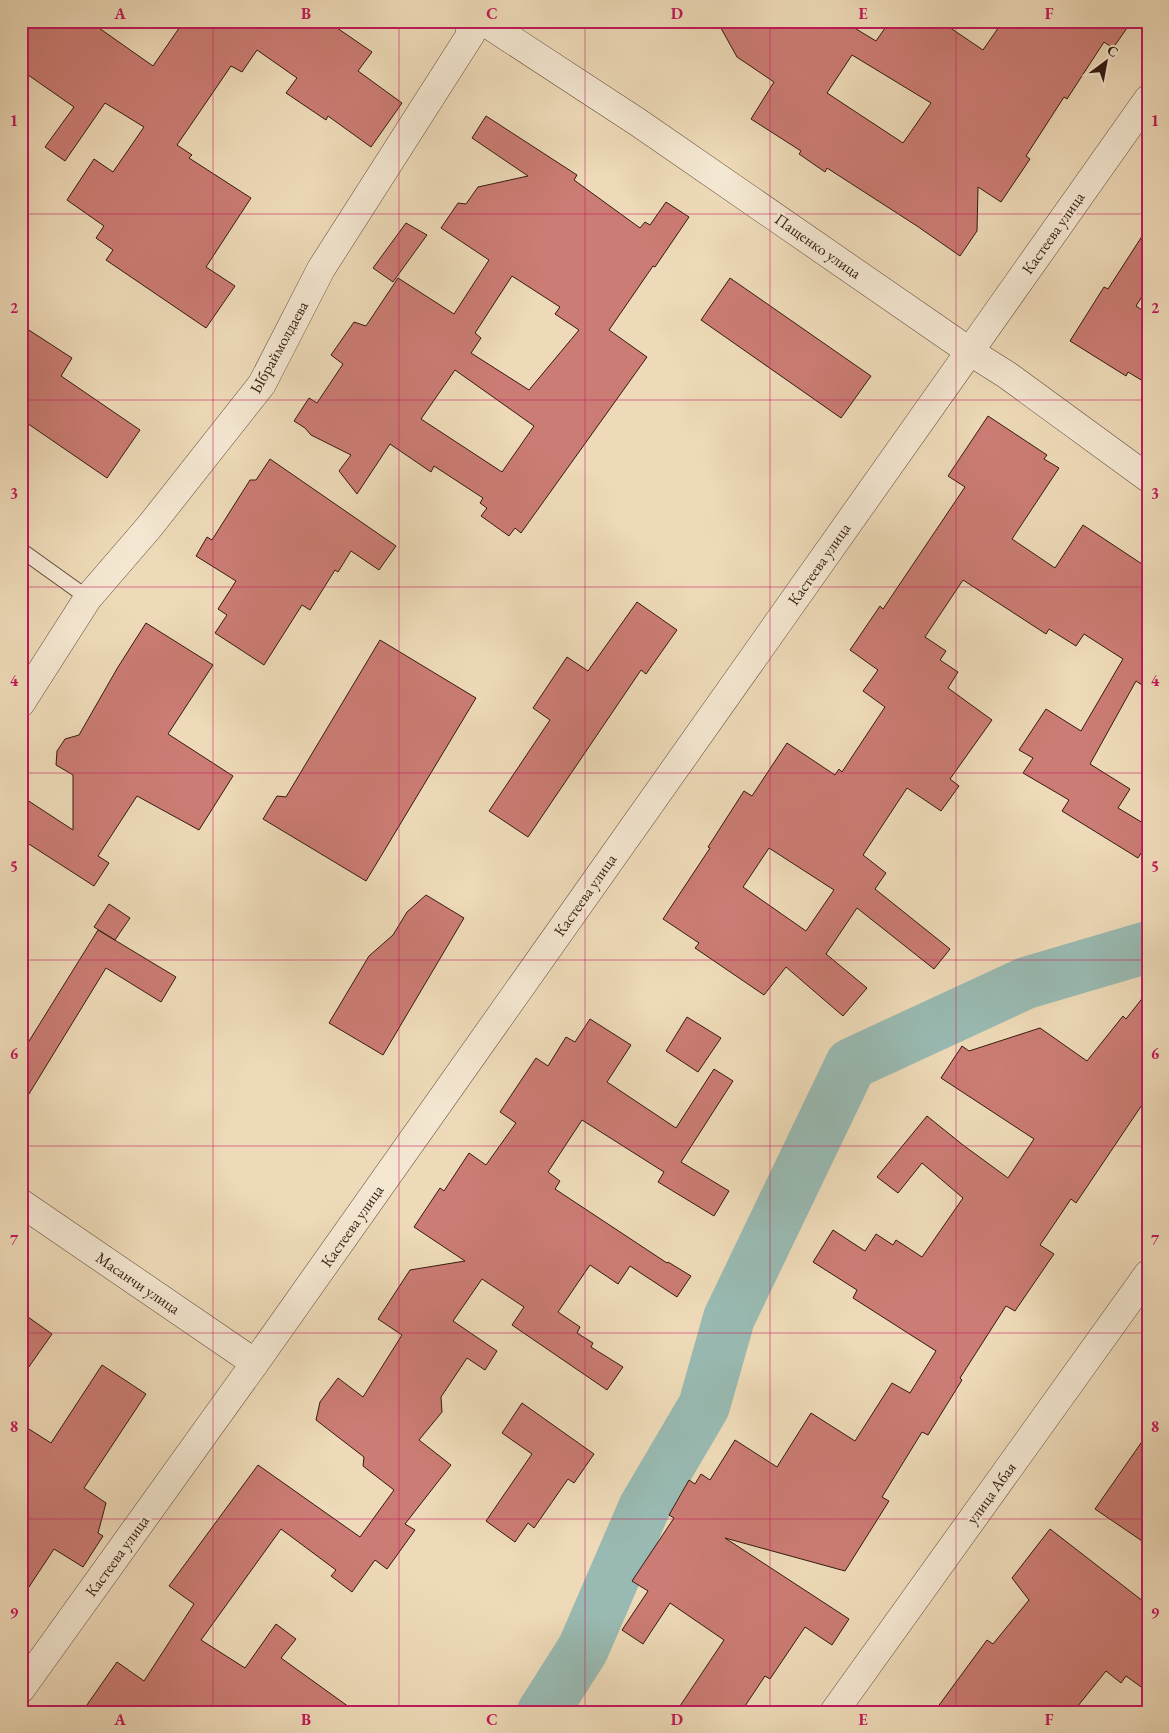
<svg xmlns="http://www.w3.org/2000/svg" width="1169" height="1733" viewBox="0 0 1169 1733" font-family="'EB Garamond',serif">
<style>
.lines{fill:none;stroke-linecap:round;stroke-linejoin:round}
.river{stroke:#99bab2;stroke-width:52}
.building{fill:#cb7c74;stroke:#341a0f;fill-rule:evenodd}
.service-casing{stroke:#624a39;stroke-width:16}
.minor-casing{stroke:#624a39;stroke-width:29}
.tertiary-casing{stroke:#624a39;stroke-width:29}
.service{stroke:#f4e7d1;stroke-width:14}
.minor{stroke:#f4e7d1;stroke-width:28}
.tertiary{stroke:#f4e7d1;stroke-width:28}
.grid{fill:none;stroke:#c2185b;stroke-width:1;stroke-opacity:0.55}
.labels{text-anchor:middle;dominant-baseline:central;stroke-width:5;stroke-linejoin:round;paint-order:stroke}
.street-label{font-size:16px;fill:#341a0f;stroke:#f4e7d1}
.neatline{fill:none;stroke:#c2185b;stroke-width:2}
.grid-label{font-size:16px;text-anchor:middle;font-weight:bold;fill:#c2185b}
</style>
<rect width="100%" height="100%" fill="#eedab8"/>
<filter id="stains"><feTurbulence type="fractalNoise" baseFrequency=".004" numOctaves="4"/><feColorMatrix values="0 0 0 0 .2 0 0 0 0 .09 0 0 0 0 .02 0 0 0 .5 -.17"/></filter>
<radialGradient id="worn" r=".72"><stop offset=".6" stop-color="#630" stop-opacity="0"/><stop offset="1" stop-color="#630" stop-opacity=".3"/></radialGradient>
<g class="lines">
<path class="river" d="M543,1712L583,1649L644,1508L704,1406L729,1318L851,1064L1026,983L1148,947"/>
</g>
<path class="building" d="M21,21H89L153,66L184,21H327L372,52L358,71L402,103L371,147L328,116L326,120L286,93L297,78L257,50L242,72L231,66L177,145L192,155L189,158L251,198L206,267L235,286L206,328L106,260L113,250L96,238L104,226L67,200L94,159L113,172L144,127L105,103L65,161L45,147L74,107L21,70Z
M717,21H843L876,41L890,21H940L983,50L1003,21H1132L1113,48L1104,42L1067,99L1064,97L1026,156L1030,159L1001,202L978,187L977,231L960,256L917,226L827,168L825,172L799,154L801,151L751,119L774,82L737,57ZM852,55L931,103L903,143L827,93Z
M486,116L577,175L574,180L640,228L645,222L650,225L666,202L689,217L655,267L653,266L609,330L647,357L521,533L515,528L509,536L481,516L487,508L480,503L483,498L434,466L431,472L390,444L357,494L339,471L351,455L311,435L305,428L294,421L309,398L317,403L343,364L331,355L354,322L366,326L398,278L454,314L489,260L441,228L458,203L466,204L478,187L528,176L472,138ZM512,276L560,307L555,314L579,330L529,390L471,353L481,338L475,333ZM455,370L534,426L502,472L421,419Z
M406,223L427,235L393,282L373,268Z
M1148,227V287L1136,306L1148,314V384L1128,372L1126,376L1070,341L1104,287L1108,289Z
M730,278L871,376L841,418L701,320Z
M21,325L72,358L61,376L140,430L107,478L21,419Z
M988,416L1047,455L1044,459L1059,468L1012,539L1055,568L1083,525L1148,568V689L1136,681L1090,764L1130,789L1118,808L1148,826V842L1138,858L1062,811L1069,800L1023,773L1033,758L1019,750L1046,709L1081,731L1123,659L1084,634L1076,646L1049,629L1046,634L963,580L925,637L946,651L940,660L958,672L948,688L992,720L950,779L959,786L941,811L907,788L863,855L886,873L875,889L950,949L934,969L857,908L826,954L867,988L843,1016L786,967L764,995L695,948L699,943L663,919L710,848L708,847L744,791L752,796L787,743L835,775L839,769L842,772L885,707L863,691L878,670L850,650L880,606L883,609L965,487L948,476ZM769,848L834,890L806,931L743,887Z
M270,459L396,546L379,570L351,551L338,572L335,570L310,610L302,605L264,665L215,633L227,615L218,609L236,581L196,556L207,537L212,540L250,480H256Z
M637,602L677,630L646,674L641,670L528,837L489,811L550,720L533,708L567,657L588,671Z
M146,623L213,665L168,734L233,776L199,830L137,796L98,856L109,863L94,886L21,839V796L73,830V775L56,765L57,751L65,739L79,735L118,667Z
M380,640L476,698L366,881L263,819L277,796L286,797Z
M426,895L464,918L383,1055L329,1023L369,956L393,935L407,912Z
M109,904L130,918L115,940L94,927Z
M98,930L176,977L161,1002L106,968L21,1107V1054Z
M1148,991V1096L1076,1203L1071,1199L1040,1245L1054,1254L1015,1311L1006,1306L960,1378L962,1380L928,1435L922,1432L882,1497L889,1501L845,1571L725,1538L849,1619L832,1645L805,1627L770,1679L765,1676L741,1712H676L724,1640L670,1603L643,1644L622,1630L648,1591L632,1581L674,1518L669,1515L689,1480L695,1484L701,1474L710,1480L735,1440L777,1467L811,1413L855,1441L892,1383L910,1393L936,1351L853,1298L857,1290L813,1262L833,1230L865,1251L876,1234L893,1245L896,1240L922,1257L963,1198L922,1163L898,1193L877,1177L927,1116L963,1145L1008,1178L1034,1139L941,1078L962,1046L969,1051L1040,1028L1087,1061L1123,1016L1126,1019Z
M687,1017L721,1038L698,1072L666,1051Z
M590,1019L631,1045L607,1082L676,1128L714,1069L733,1081L681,1162L729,1191L714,1216L658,1182L664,1172L582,1120L548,1172L560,1181L555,1189L667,1263L668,1262L691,1276L677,1297L630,1266L618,1284L590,1265L558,1312L580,1327L577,1333L593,1343L591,1347L623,1367L607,1390L512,1325L524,1307L482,1279L453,1321L497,1351L485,1370L467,1358L441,1397L442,1412L419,1440L451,1465L405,1524L415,1530L387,1569L375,1560L352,1592L331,1576L336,1570L281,1529L201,1640L245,1668L276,1624L296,1639L281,1658L356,1712H82L117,1662L144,1681L194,1604L169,1586L258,1465L360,1537L394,1490L363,1466L364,1457L316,1420L320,1402L338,1378L363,1397L402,1335L378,1319L410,1270L465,1261L414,1227L440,1188L444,1191L469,1153L486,1165L516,1123L500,1112L536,1058L548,1066L566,1037L575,1042Z
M21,1312L52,1334L21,1378Z
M102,1365L146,1394L84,1488L106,1503L98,1533L103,1536L83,1567L54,1549L21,1599V1424L51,1443Z
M522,1403L594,1454L574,1483L568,1479L534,1528L528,1523L515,1542L486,1521L532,1454L502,1433Z
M1148,1433V1545L1095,1509Z
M1050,1529L1148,1605V1692L1126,1676L1121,1683L1106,1671L1073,1712H934L987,1640L993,1644L1029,1600L1012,1578Z"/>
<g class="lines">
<defs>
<path id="service" d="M21,550L88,598"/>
<path id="minor" d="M483,21L639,123L969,351L1007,375L1148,478
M21,703L88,598L150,526L262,384L321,269L471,34L468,21
M21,1203L255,1363
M834,1712L1148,1274"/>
<path id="tertiary" d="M21,1689L255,1363L1148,99"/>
</defs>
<use href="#service" class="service-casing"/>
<use href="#minor" class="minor-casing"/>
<use href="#tertiary" class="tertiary-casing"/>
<use href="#service" class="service"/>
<use href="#minor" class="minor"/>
<use href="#tertiary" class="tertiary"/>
</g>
<path class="grid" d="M213,21V1712M399,21V1712M585,21V1712M770,21V1712M956,21V1712M21,214H1148M21,400H1148M21,587H1148M21,773H1148M21,960H1148M21,1146H1148M21,1333H1148M21,1519H1148"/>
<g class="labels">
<g class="street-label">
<text transform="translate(1053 233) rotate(-55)">Кастеева улица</text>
<text transform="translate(818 246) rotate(35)">Пащенко улица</text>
<text transform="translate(279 347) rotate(-61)">Ыбраймолдаева</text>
<text transform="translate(819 564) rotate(-55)">Кастеева улица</text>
<text transform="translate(585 895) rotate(-55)">Кастеева улица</text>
<text transform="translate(352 1226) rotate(-55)">Кастеева улица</text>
<text transform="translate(138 1283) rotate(34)">Масанчи улица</text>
<text transform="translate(991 1493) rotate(-54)">улица Абая</text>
<text transform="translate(117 1556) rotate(-54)">Кастеева улица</text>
</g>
</g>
<rect width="1169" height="1733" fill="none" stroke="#eedab8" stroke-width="55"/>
<g transform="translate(1106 62) rotate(32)" stroke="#f4e7d1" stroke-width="4" paint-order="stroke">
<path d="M0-4L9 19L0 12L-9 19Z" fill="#341a0f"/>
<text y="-8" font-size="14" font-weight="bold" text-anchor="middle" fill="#341a0f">С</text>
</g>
<rect x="28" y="28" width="1114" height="1678" class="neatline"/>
<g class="grid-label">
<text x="120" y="19">A</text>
<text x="306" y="19">B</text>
<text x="492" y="19">C</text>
<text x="677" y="19">D</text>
<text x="863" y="19">E</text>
<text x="1049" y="19">F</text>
<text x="14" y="126">1</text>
<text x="1155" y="126">1</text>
<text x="14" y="313">2</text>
<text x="1155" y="313">2</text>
<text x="14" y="499">3</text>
<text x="1155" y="499">3</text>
<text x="14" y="686">4</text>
<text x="1155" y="686">4</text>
<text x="14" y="872">5</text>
<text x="1155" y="872">5</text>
<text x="14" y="1059">6</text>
<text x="1155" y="1059">6</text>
<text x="14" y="1245">7</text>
<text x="1155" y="1245">7</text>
<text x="14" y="1432">8</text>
<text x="1155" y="1432">8</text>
<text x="14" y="1618">9</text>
<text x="1155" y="1618">9</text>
<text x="120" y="1725">A</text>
<text x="306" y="1725">B</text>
<text x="492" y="1725">C</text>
<text x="677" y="1725">D</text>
<text x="863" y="1725">E</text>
<text x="1049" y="1725">F</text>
</g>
<rect width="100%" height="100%" filter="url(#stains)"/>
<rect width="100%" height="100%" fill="url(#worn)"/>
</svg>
